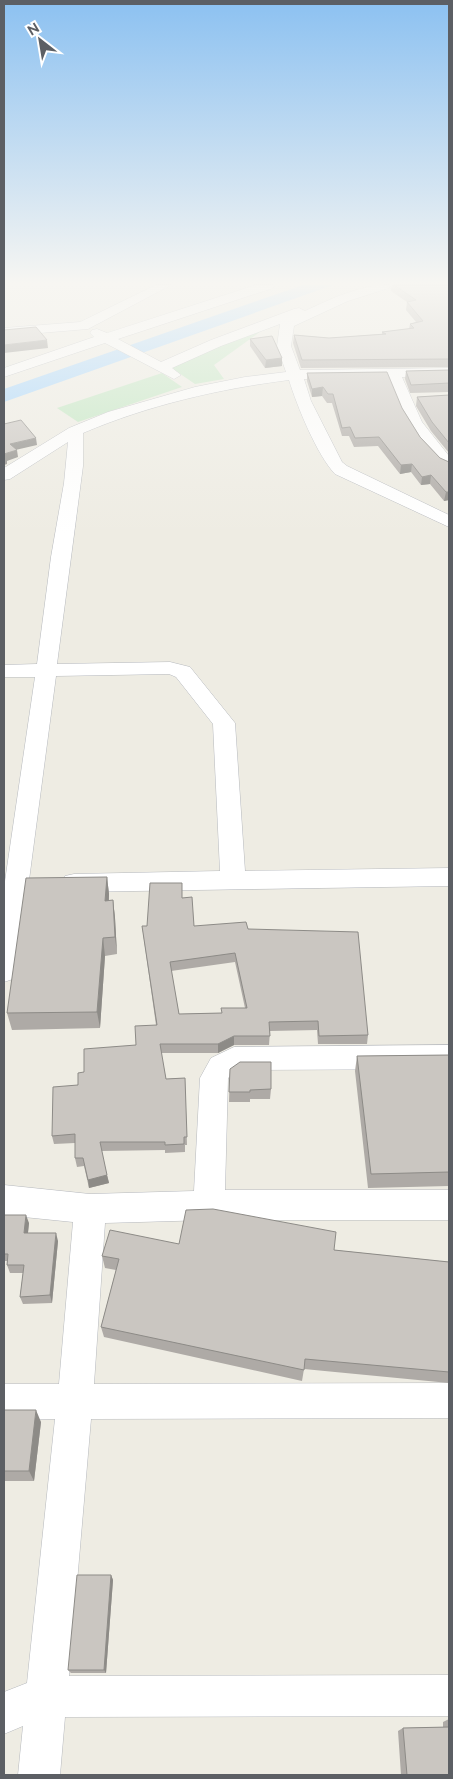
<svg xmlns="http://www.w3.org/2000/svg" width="453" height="1779" viewBox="0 0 453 1779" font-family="Raleway,sans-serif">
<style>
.green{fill:#c0e6c0}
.water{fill:#a3d5ff}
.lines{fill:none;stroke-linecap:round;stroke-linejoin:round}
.street-casing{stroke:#b6b9be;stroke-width:1}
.street{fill:#fff;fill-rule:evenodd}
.wall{fill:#aeaaa6;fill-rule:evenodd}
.shaded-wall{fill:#8d8b87}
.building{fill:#cac6c1;stroke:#8d8b87;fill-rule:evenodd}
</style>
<rect width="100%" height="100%" fill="#eeece3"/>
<path class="green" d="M264,329L214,365L224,379L195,384L173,369L174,366L216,345Z
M162,373L182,387L78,422L57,408Z"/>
<path class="water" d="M303,285H333L4,402V389Z"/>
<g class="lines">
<defs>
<path id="street" d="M156,285H171L88,329L4,336V328L80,322Z
M256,285H274L273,288L118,339L161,362L211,340L294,309L299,308L305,311C333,298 359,285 390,285L389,288L348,301L294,326L291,346L300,370L449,368V376L402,377L422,422L449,456V470C424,464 395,401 387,378L304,379L311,401L342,462L347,466L449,515V527L335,474C317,455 297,406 289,380C219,389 149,405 83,433V466L57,664L170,662L190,667L235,723L245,871L449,868V886L74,892L65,890L62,883L65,876L74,874L220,871L213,724L176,677L169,674L56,676L17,971L13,979L4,982V888L35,677H4V665L37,664L51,557L64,483L68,442L10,479L4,480V468L69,428L108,412L195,387L245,377L286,372L277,346L280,324L221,346L172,368L181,375L174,379L105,343L4,377V368L94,337L90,333L92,330L97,329L107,333Z
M449,1045V1069L239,1070L228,1078L225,1190H449V1220H209L105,1223L94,1384L449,1383V1418L91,1419L69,1676L449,1675V1716L65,1717L60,1775H18L23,1726L4,1734V1692L27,1683L55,1419L4,1420V1384H59L73,1222L4,1215V1185L90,1194L194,1191L200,1078L211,1058L234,1047Z"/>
</defs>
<use href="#street" class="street-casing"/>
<use href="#street" class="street"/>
</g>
<path class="wall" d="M392,285H449V367L301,368L293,343L294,335L329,338L382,334V332L409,329L410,324L416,322L406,310L407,302L391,291Z
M250,339L282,358V366L265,368L250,346Z
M449,370V392L410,393L405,379L406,371Z
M307,373L402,408L420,437L440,458L449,462V500L444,501L430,484L421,485L411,472L400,474L378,446L354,447L349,436H342L332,403H327L322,396L312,397L307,381Z
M449,395V453L431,431L416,406L417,397Z
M107,877L109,894V901L113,900L115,918L117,954L105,956L100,1028L12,1030L7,1013Z
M182,898L194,926L248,929L368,1035L367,1044H318L317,1030L270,1031L269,1045H234L218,1053H161L166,1079L185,1078L187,1145H185V1152L165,1153V1150L101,1151L109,1183L89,1188L84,1166L77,1167L75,1158V1143L54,1144L52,1136L84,1072L136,1045L156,1025L142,926H147ZM235,962L245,1008L222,1013L179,1014L171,971Z
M449,1055V1186L368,1188L355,1071L357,1056Z
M230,1069L271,1089L270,1099H250V1102H229Z
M4,1215L29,1223L28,1233L58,1241L52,1303L23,1304L20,1297L23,1273H10L7,1265V1261H4Z
M179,1244L334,1250L449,1262V1383L304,1369L302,1381L104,1337L101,1327L116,1270L105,1268L102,1256Z
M4,1410L41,1422L34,1481H4Z
M111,1575L113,1580L106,1673H71L68,1670Z
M449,1719V1775H401L398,1731L403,1728L443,1727V1722Z"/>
<path class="shaded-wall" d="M47,340L48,348L4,353V345Z
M282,358V366L265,368L266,360Z
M323,387L322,396L312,397V389Z
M36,438L37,445L11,451L10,444Z
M17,450L18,457L7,461V464L4,465V454Z
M412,464L411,472L400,474L401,465Z
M431,475L430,484L421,485L422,477Z
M446,492H449V500L444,501Z
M107,877L109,894L108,918L105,901Z
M113,900L115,918L117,954L115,937Z
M103,938L105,956L100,1028L97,1012Z
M234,1036V1045L218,1053V1044Z
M107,1175L109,1183L89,1188L88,1180Z
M26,1215L29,1223L27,1241L24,1233Z
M56,1233L58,1241L52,1303L50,1295Z
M36,1410L41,1422L34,1481L29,1471Z
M111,1575L113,1580L106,1673L104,1670Z"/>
<path class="building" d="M394,285H449V359L302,360L294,335L329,338L386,334L382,332L414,328L410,324L423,321L407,302L416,300Z
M36,327L47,340L4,345V330Z
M272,336L282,358L266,360L250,339Z
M449,370V383L411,385L406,371Z
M387,372L402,408L420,437L440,458L449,462V492H446L431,475L422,477L412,464L401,465L379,437L355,438L350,427L342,428L333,394H328L323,387L312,389L307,373Z
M449,395V443L432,422L417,397Z
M21,420L36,438L10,444L17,450L4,454V424Z
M107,877L105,901L113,900L115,937L103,938L97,1012L7,1013L26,878Z
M150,883H182V898L192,897L194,926L246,922L248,929L358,932L368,1035L319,1036L318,1021L269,1022L270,1036H234L218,1044H160L166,1079L185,1078L187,1137H184V1144L165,1145V1142H100L107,1175L88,1180L83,1158H75V1134L52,1136L53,1087L78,1085V1073L84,1072V1049L136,1045L135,1026L157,1025L142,926H147ZM235,953L247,1008H221L222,1013L179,1014L170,962Z
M449,1055V1172L371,1174L357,1056Z
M240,1062H271V1089L250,1090V1092H229L230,1069Z
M213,1209L336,1232L334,1250L449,1262V1372L305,1359L304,1370L101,1327L119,1259L102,1256L110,1230L179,1244L186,1210Z
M4,1215H26L24,1233H56L50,1295L20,1297L24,1265H7L8,1254H4Z
M4,1410H36L29,1471H4Z
M77,1575H111L104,1670H68Z
M449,1727V1775H407L403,1728Z"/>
<linearGradient id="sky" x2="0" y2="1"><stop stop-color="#8cc1f1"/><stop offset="0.53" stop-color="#f7f6f2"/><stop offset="1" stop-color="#f7f6f2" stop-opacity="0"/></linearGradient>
<rect width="453" height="534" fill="url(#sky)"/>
<rect width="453" height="1779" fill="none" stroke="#5c5f64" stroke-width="10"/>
<g transform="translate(40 40) rotate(329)" stroke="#ffffff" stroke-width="4" paint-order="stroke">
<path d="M0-4L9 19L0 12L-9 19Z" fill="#5c5f64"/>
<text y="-8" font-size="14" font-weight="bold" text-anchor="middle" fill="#5c5f64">N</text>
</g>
</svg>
